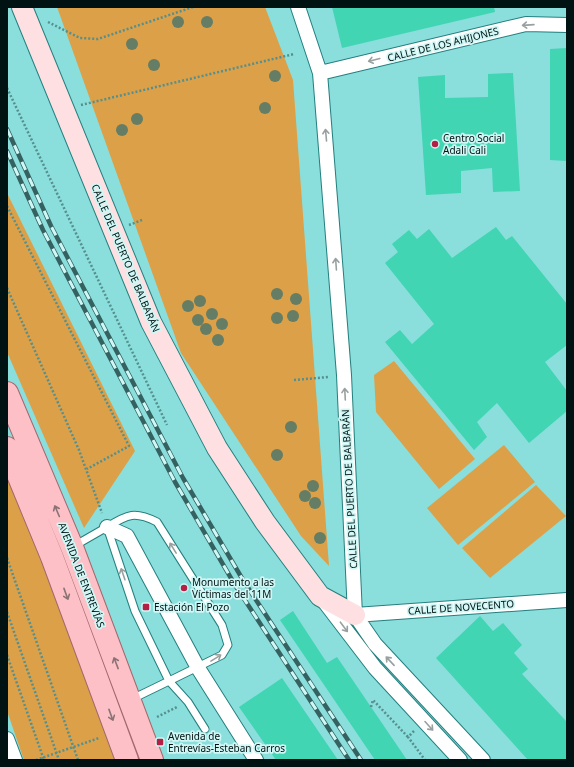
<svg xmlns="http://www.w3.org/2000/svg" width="574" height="767" viewBox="0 0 574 767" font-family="'Noto Sans',sans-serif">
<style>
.green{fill:#dca048}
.building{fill:#41d5b3}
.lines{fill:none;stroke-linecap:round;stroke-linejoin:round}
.lane-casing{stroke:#247f7e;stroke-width:9}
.street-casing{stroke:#247f7e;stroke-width:16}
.secondary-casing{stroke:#247f7e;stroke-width:22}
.primary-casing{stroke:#a2686e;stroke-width:24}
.path{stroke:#558f8e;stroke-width:2.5;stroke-dasharray:2 2;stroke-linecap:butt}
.lane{stroke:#fff;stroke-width:7}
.street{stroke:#fff;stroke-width:14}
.secondary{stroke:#fee0e2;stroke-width:20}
.primary{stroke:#fcc0c6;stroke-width:22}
.rail-casing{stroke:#356160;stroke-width:4.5}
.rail{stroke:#cff7f5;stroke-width:3;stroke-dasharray:9;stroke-linecap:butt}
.tree{fill:#657d65}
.oneway{stroke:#99a0a0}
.oneway2{stroke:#8b7275}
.poi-dot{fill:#b32044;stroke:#cff7f5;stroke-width:1.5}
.labels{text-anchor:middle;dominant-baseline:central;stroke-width:3.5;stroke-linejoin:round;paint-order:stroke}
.street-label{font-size:10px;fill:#001212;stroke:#cff7f5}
.poi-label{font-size:10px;fill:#001212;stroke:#cff7f5;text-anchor:start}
</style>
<rect width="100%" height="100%" fill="#8adedc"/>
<path class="green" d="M57,7H265L293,80L329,566L301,536L181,353Z
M7,193L135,451L84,528L7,352Z
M394,361L475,459L439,489L376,412L374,375Z
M504,445L535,482L458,545L427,508Z
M7,470L28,517L116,760H24L7,711Z
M536,485L566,516L490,578L462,548Z"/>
<path class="building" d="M332,7H494L495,12L342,48Z
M567,48V161L550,160V49Z
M513,73L520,191L493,192L492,168L461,171V193L426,195L418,77L445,75V98L488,97V74Z
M496,227L506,240L512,236L567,304V345L545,362L567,391V411L529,443L497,403L477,422L487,437L474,450L385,342L400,330L412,344L434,324L385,263L398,252L392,244L409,230L417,239L429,229L452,258Z
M293,611L327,663L337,657L407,760H375L280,620Z
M480,616L493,631L503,623L522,645L514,653L528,669L522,674L567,722V760H528L436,658Z
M282,678L338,760H276L239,707Z"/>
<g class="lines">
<defs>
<path id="lane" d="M107,527C128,514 135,511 157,522L222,625L228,645L222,655L169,681L188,702L205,729
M74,546L107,527L135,611L169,681L132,699"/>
<path id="street" d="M298,7L320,73L344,375L355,615L375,644L483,760
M320,73L526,24L567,25
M107,527L127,536L198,668L256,760
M323,600L375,668L460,760
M355,615L567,600
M7,739L15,760"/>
<path id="secondary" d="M22,7L151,322L217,448L265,522L320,596L355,615"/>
<path id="primary" d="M7,393L72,547L152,760
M7,448L52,557L127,760"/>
</defs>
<use href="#lane" class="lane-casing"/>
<use href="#street" class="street-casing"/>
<use href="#secondary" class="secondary-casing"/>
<use href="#primary" class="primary-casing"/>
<path class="path" d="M48,22L80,38L98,39L193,7
M7,88L167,425
M81,105L294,54
M7,206L129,446L87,469
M129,225L142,220
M7,288L79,450L102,513
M294,380L329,377
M7,558L78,760
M7,612L59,760
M7,655L44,760
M371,707L373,700L408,737
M157,717L177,707
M414,731L408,737L425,760
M36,760L99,738"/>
<use href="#lane" class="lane"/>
<use href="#street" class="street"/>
<use href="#secondary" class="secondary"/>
<use href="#primary" class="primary"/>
<defs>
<path id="rail" d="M7,129L51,226L183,478L243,580L361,760
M7,151L43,230L175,482L235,585L349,760"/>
</defs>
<use href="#rail" class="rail-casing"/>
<use href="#rail" class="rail"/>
</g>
<g class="tree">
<circle cx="178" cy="22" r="6"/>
<circle cx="207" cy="22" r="6"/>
<circle cx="132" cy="44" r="6"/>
<circle cx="154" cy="65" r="6"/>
<circle cx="275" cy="76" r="6"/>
<circle cx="265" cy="108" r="6"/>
<circle cx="137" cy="119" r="6"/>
<circle cx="122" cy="130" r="6"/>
<circle cx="277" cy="294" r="6"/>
<circle cx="296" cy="299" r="6"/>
<circle cx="200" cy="301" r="6"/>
<circle cx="188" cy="306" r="6"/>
<circle cx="212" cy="314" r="6"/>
<circle cx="293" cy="316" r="6"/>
<circle cx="277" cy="318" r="6"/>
<circle cx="198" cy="320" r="6"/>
<circle cx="222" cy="324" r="6"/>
<circle cx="206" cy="329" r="6"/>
<circle cx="218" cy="340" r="6"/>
<circle cx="291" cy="427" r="6"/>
<circle cx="277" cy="455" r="6"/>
<circle cx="313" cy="486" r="6"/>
<circle cx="305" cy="496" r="6"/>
<circle cx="315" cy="503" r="6"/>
<circle cx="320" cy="538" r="6"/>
</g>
<defs><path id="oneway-shaft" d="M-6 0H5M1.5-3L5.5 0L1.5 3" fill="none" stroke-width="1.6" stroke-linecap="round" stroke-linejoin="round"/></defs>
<g class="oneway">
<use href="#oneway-shaft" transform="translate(528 25) rotate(176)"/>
<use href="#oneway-shaft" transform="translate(374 60) rotate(166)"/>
<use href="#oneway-shaft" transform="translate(326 135) rotate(-95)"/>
<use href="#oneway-shaft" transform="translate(336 264) rotate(-94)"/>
<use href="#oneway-shaft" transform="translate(345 394) rotate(-93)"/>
<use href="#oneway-shaft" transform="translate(173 548) rotate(-122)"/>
<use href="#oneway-shaft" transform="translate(123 574) rotate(-109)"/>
<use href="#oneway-shaft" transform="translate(344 627) rotate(53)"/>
<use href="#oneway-shaft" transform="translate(216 658) rotate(-32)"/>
<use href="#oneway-shaft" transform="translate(390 661) rotate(-133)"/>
<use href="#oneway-shaft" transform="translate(429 726) rotate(48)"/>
</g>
<g class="oneway2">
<use href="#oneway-shaft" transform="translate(57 511) rotate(-113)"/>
<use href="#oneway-shaft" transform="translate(66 594) rotate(70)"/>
<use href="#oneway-shaft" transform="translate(116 663) rotate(-111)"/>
<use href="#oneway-shaft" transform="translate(111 715) rotate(70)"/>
</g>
<g class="poi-dot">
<circle cx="435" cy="144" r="4"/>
<circle cx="184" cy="588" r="4"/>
<rect x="142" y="603" width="8" height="8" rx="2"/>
<rect x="156" y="738" width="8" height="8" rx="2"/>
</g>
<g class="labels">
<g class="street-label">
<text transform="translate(443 44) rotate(-14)">CALLE DE LOS AHIJONES</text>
<text transform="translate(126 258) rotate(67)">CALLE DEL PUERTO DE BALBARÁN</text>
<text transform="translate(349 489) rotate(-93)">CALLE DEL PUERTO DE BALBARÁN</text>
<text transform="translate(82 575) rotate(69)">AVENIDA DE ENTREVÍAS</text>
<text transform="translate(461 607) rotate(-4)">CALLE DE NOVECENTO</text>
</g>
<g class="poi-label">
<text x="443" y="138">Centro Social<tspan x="443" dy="12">Adali Cali</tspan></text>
<text x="192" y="582">Monumento a las<tspan x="192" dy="12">Víctimas del 11M</tspan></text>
<text x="154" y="607">Estación El Pozo</text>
<text x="168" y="736">Avenida de<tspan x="168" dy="12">Entrevías-Esteban Carros</tspan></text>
</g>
</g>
<rect width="574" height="767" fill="none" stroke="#001212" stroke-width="16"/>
</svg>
